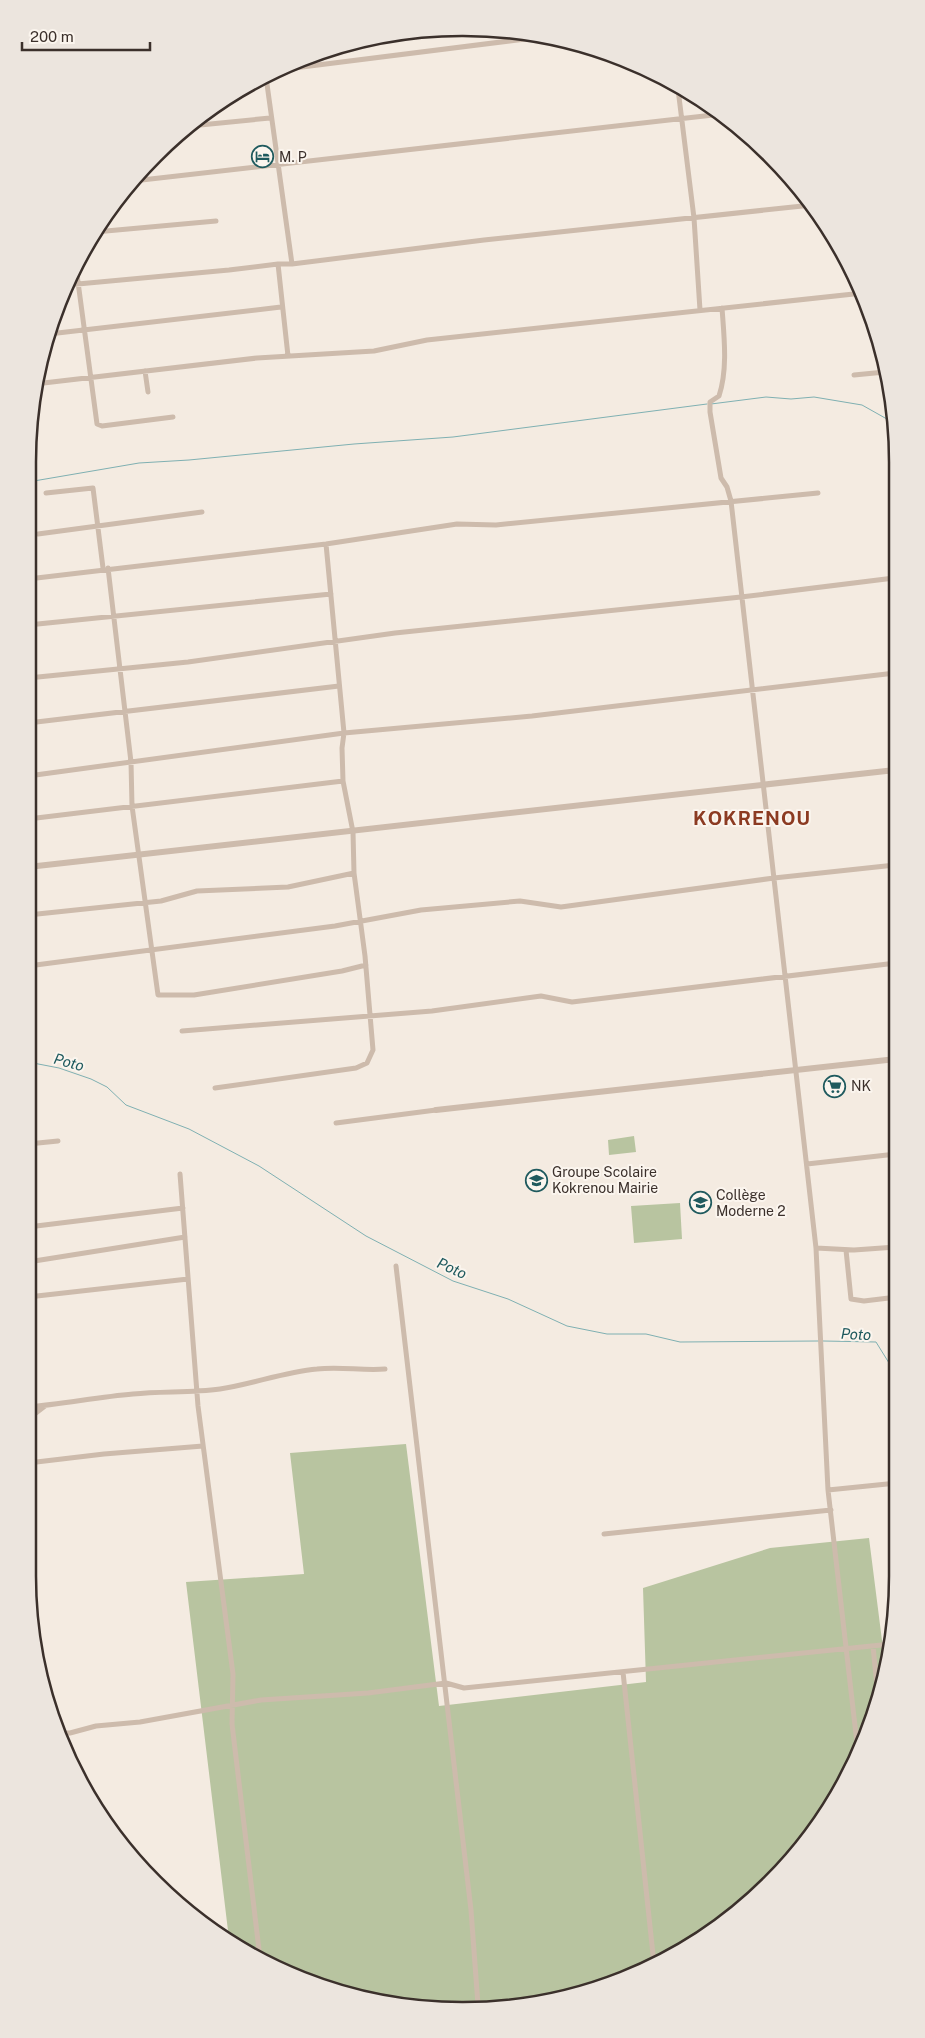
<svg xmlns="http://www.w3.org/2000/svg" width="925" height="2038" viewBox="0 0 925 2038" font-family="'Public Sans',sans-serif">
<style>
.green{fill:#b8c4a0}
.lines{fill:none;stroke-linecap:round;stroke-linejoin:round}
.stream{stroke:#7fb0b2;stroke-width:1}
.minor{stroke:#cdbbac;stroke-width:5}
.tertiary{stroke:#cdbbac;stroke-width:6}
.labels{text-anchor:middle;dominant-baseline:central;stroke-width:4;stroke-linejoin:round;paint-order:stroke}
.poi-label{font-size:14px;fill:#3b302b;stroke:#fbf5ee;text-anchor:start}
.water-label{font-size:15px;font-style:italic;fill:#1f5a5e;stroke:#fbf5ee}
.district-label{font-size:19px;font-weight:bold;letter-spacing:1px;fill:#8c3b22;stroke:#fbf5ee}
.rim{fill:none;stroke:#3b302b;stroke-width:2.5}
</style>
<rect width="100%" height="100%" fill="#f4ebe1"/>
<path class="green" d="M634,1136L636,1152L609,1155L608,1140Z
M680,1203L682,1239L634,1243L631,1206Z
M406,1444L439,1706L646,1682L643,1588L770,1548L869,1538L886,1672L864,1742L789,1863L680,1952L602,1988L520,2007L378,2002L245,1952L229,1939L186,1582L304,1574L290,1453Z"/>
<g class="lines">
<path class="stream" d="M711,404L766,397L791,399L814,397L862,405L894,423
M28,482L139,463L189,460L354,444L453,437L707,404
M28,1062L59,1068L91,1079L107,1087L126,1105L189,1129L259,1166L366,1236L453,1281L508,1299L567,1326L607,1334H646L680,1342L819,1341
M823,1341L876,1342L894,1371H897"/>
<path class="minor" d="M278,70L549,36
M266,77L292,264
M678,89L694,218L700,310
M190,126L270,118
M133,181L722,114
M95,232L216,221
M76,267L97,424L102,426L173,417
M67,285L229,270L278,264
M722,308C724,336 728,369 719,396L710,402V412L721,478L727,487L731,501L816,1248L828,1490L858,1752
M49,334L281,307
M288,356L278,264H292L484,240L812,205
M145,371L148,392
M854,375L885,372
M35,384L257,358L374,351L427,340L863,293
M46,493L93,488L103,568
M38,534L202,512
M108,568L131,762L132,806L158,995H194L342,971L366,965
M28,579L326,544L457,524L496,525L818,493
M28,625L331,594
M28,678L188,662L395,633L741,597L894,578
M28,723L339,686
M28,776L344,733L532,716L895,673
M28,819L343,781
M28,915L161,901L197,891L288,887L354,873
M28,966L335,926L421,910L520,901L561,907L774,878L895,865
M182,1031L432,1011L541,996L572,1002L896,963
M215,1088L356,1068L367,1063L373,1050L365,956L354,873L353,832L343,781L342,748L344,733L326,544
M336,1123L436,1110
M28,1144L58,1141
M807,1164L896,1154
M180,1174L198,1406L233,1674L232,1724L260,1958
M28,1227L183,1208
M816,1248L854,1250L896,1247
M846,1250L851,1299L864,1301L897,1297
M28,1262L185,1237
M396,1266L471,1910L478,2005
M28,1297L188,1279
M28,1407C63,1404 98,1397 133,1394C162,1391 191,1393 220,1389C253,1384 284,1372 317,1369C340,1366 362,1371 385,1369
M28,1419L45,1406
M28,1463L104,1454L203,1446
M828,1490L897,1483
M604,1534L831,1510
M873,1646L878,1697
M623,1672L654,1964
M59,1733H70L96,1726L140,1722L261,1700L368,1693L446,1683L464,1688L891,1644
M494,2006L546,2001"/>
<path class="tertiary" d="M28,867L895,770
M436,1110L896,1059"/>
</g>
<defs>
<symbol id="hotel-ring" viewBox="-11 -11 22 22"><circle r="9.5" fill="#fbf5ee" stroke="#1f5a5e" stroke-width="1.5"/><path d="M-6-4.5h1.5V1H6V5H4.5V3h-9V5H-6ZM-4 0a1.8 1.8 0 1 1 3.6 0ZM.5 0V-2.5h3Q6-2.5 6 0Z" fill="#1f5a5e"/></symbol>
<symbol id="supermarket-ring" viewBox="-11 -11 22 22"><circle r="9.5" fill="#fbf5ee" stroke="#1f5a5e" stroke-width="1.5"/><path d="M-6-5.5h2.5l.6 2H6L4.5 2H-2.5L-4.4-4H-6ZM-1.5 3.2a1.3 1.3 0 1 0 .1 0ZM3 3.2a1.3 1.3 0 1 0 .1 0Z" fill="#1f5a5e"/></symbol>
<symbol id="school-ring" viewBox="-11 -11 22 22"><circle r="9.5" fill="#fbf5ee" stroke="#1f5a5e" stroke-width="1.5"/><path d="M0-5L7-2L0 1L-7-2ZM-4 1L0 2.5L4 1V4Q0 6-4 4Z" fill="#1f5a5e"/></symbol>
</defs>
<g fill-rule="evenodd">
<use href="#hotel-ring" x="250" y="144" width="25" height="25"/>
<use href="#supermarket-ring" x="822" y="1074" width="25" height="25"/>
<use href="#school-ring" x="524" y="1168" width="25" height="25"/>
<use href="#school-ring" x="688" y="1190" width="25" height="25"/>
</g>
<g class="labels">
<g class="poi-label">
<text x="279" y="157">M. P</text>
<text x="851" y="1086">NK</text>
<text x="552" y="1172">Groupe Scolaire<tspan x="552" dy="16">Kokrenou Mairie</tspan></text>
<text x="716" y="1195">Collège<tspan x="716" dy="16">Moderne 2</tspan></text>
</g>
<g class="water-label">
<text transform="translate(69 1062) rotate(15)">Poto</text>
<text transform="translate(452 1268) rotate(24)">Poto</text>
<text transform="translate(856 1334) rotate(3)">Poto</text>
</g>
<g class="district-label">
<text x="752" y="818">KOKRENOU</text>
</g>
</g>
<path d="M0 0H925V2038H0ZM462 36H463A426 426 0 0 1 889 462V1576A426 426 0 0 1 463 2002H462A426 426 0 0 1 36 1576V462A426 426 0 0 1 462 36Z" fill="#ece5de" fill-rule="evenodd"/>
<path class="rim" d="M462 36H463A426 426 0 0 1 889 462V1576A426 426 0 0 1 463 2002H462A426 426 0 0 1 36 1576V462A426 426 0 0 1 462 36Z"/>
<path d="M22 42v8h128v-8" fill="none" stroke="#3b302b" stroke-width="2.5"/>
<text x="30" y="42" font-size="15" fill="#3b302b" stroke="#fbf5ee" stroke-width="4" paint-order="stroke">200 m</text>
</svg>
